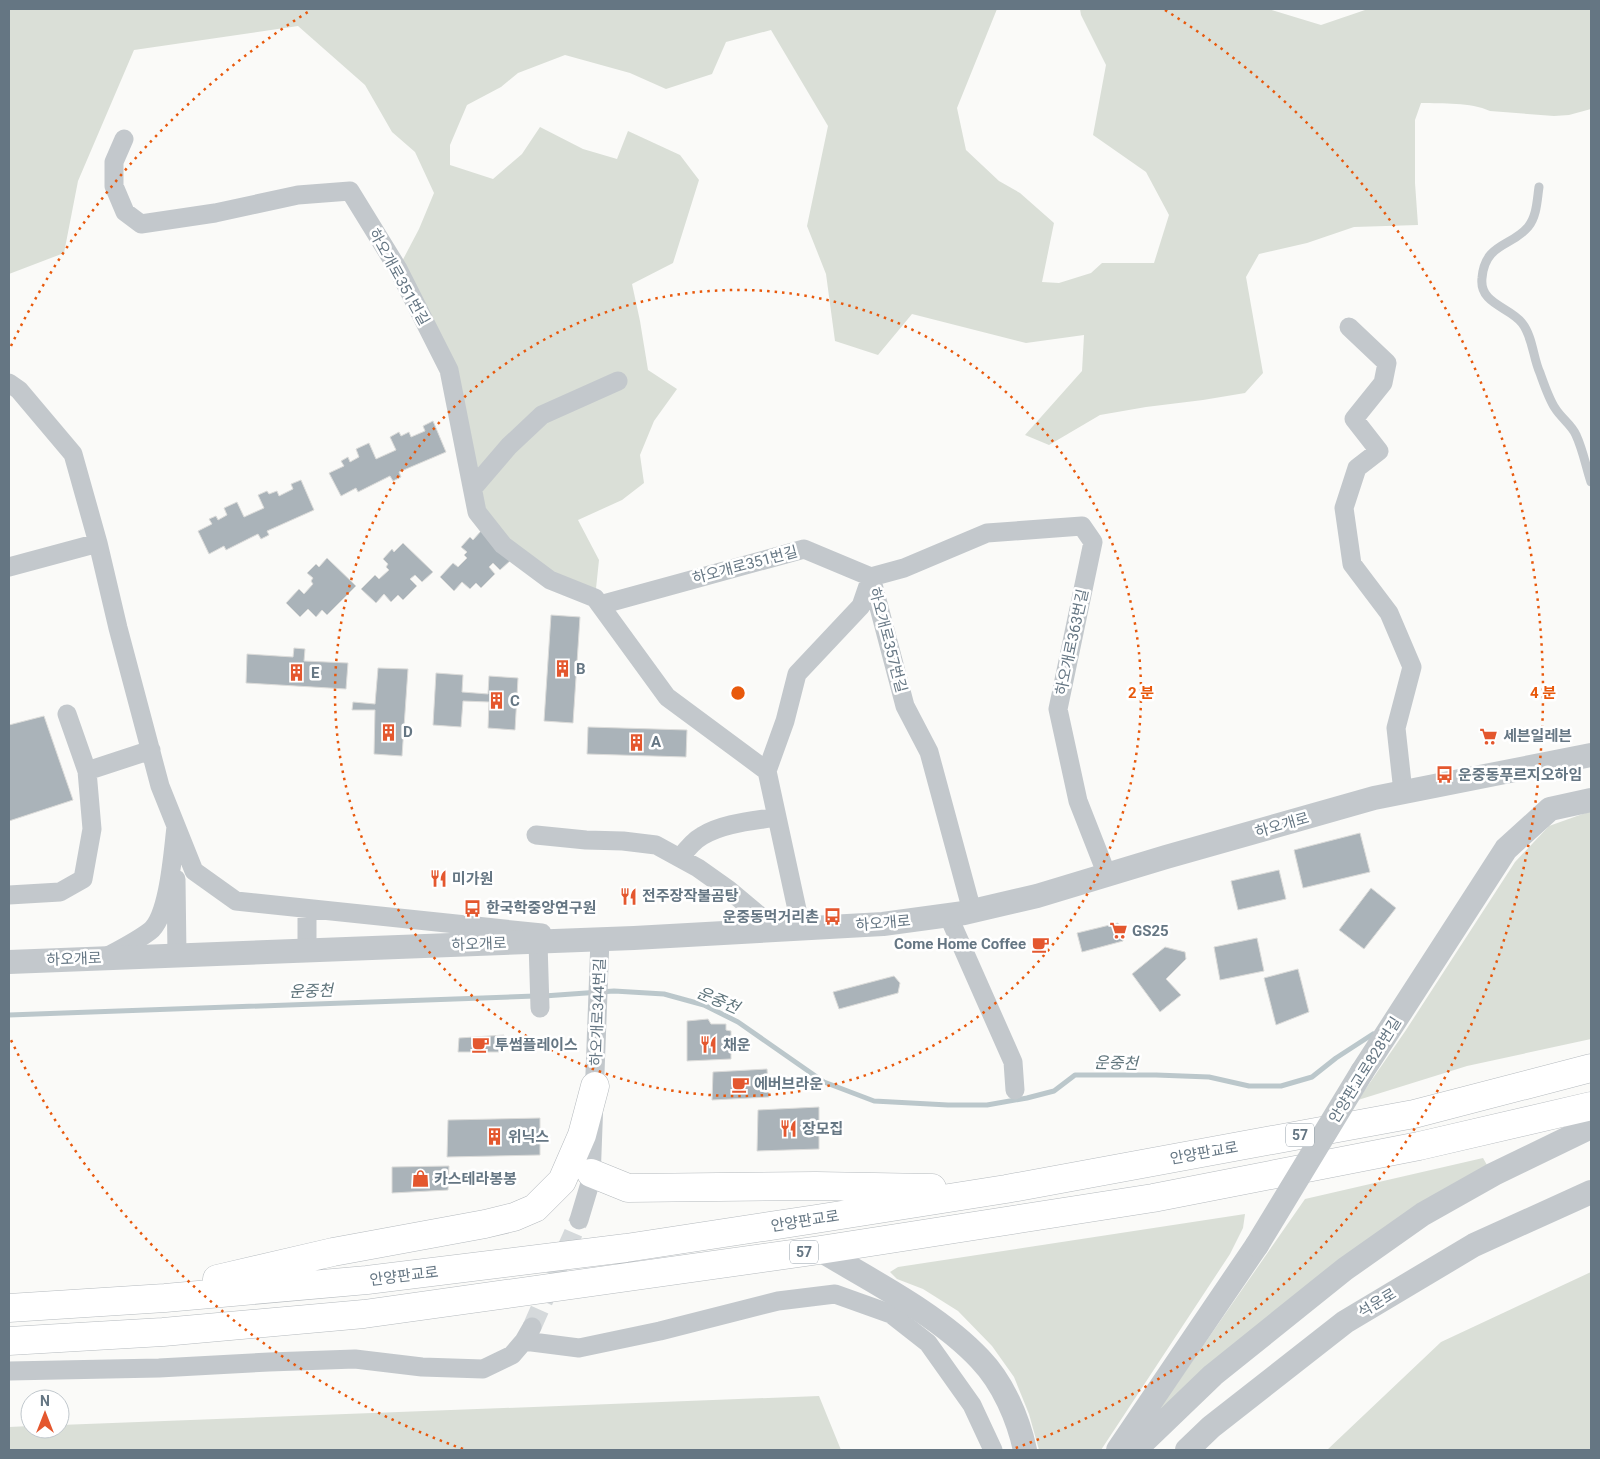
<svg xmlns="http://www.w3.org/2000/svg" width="1600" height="1459" viewBox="0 0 1600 1459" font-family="Roboto,'Noto Sans KR',sans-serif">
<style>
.green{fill:#dadfd7}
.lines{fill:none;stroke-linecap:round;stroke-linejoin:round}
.stream{stroke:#bbc7cb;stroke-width:5}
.building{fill:#aab3b9;stroke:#dcdcda}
.minor-tunnel{stroke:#d5d9db;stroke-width:19;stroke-dasharray:19 9;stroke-linecap:butt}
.primary-casing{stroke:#b5babe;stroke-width:29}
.service{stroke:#c3c8cc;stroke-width:9}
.minor{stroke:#c3c8cc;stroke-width:19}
.tertiary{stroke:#c3c8cc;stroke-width:24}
.primary{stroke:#fff;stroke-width:28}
.tertiary-bridge{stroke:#c3c8cc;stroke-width:24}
.ring{fill:none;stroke:#e8590c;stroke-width:2.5;stroke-dasharray:2.5 5}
.labels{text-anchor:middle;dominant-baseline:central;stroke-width:5;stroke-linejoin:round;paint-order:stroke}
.shield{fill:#fff;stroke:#939fa8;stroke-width:1}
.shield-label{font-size:14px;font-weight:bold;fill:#657683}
.street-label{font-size:15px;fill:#657683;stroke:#fff}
.poi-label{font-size:15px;font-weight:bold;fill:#657683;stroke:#fff;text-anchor:start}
.water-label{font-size:16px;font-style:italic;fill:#60757c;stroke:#fff}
.centre{fill:#e8590c;stroke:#fff;stroke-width:2.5}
.ring-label{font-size:15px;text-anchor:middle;font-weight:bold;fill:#e8590c;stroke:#fff;stroke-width:5;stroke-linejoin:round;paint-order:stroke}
</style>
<rect width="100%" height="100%" fill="#fafaf8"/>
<path class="green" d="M9,9H997L957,108L966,150L999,181L1020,193L1054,223L1042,282L1059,283L1091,273L1102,263H1154L1169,215L1146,172L1093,135L1106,65L1081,15L1080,9H1268L1321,25L1368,9H1591V109L1569,115L1554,116L1490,111C1470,102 1443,104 1421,103L1415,120V183L1418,225L1354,227L1307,243L1259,254L1246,277L1263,373L1245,393L1203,400L1146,407L1100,415L1049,445L1025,435L1082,371L1084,335L1026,343L912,314L878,355L835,341L826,274L807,226L828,126L771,30L726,42L712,74L666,89L630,73L565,55L518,73L501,87L467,105L450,145V165L493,179L522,154L540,127L583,149L617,159L628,131L680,155L699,180L673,263L632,284L640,321L648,370L677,389L654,421L640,455L644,483L622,500L578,520L599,560L595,598L550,580L477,512L449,370L398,269L419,229L434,193L415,152L392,132L365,85L298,26L134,50L78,181L64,253L9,274Z
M1591,811V1039L1467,1066L1358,1100L1406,1030L1515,862L1549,826Z
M1483,1158L1487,1165L1164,1412L1159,1409L1305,1199Z
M1245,1214L1243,1228L1230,1254L1101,1450H1039L1029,1414L1014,1377L992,1346L958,1311L923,1289L897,1279L890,1272L898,1267Z
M1591,1272V1450H1327L1441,1342Z
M819,1396L841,1450H9V1427L30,1426V1429H60V1425Z"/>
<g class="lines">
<path class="stream" d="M544,996L614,991L664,994L704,1005L738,1022L824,1082L874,1101L948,1105H987L1027,1098L1054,1091L1075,1075H1156L1209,1077L1249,1086H1281L1312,1077L1336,1058L1373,1034
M9,1015L535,996"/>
</g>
<path class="building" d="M433,421L446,452L399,472L401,477L393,481L390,476L358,492L356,488L341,496L329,473L344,466L341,461L348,457L350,462L359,457L356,449L369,443L376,459L396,450L390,437L399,432L401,436L409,432L411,437L425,431L423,426Z
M301,480L314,510L267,531L269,535L261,539L258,534L226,550L224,546L209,554L198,531L212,524L209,519L216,516L218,520L227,515L224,508L237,502L244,517L264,508L258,495L267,491L269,494L277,491L279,496L293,489L291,484Z
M481,531L511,560L500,570L493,563L489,567L495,574L481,588L476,583L470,589L462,582L454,591L440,577L453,563L458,567L467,558L464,555L467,552L461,547L470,537L473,540Z
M403,543L433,572L422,582L415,575L410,579L417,586L403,600L398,595L391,602L384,594L376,603L361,589L375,575L379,579L389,570L386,567L388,564L383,559L392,549L394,552Z
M327,558L356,586L327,615L322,610L316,617L308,609L300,617L286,603L299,589L304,594L313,584L311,581L313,578L307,573L316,564L319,567Z
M551,615L580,617L573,723L544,721Z
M294,648L305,649L304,661L348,663L346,689L246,683L247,654L293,657Z
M378,668L408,669L402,756L374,754L375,710H352L353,702L375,704Z
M436,673L463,675L462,692L488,694L489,676L518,678L515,730L488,728L489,702L463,701L461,727L433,725Z
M44,716L73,800L9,821V725Z
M588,727L687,730L686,757L587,754Z
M1360,833L1370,872L1303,888L1294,850Z
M1279,870L1286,899L1238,910L1231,881Z
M1371,888L1396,908L1364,949L1339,930Z
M1118,923L1123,941L1082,952L1077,933Z
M1257,938L1264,971L1220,980L1214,947Z
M1165,947L1185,952L1186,959L1166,979L1181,995L1160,1012L1132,974Z
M1298,969L1309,1012L1276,1025L1264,978Z
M894,976L900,983L898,993L839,1009L833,992Z
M708,1019L711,1024H726V1030L731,1031V1059L687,1061V1021Z
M504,1035L503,1052H458L459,1038Z
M767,1069L769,1097L712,1100L713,1072Z
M819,1107V1149L757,1151L758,1110Z
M540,1118V1155L447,1157L448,1120Z
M449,1166L448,1190L392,1193V1167Z"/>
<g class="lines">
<path class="minor-tunnel" d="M532,1327L579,1220"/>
<defs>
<path id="primary" d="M591,1173L628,1188L816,1186L932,1188
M217,1279L333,1252L485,1224L514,1217L535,1208L562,1181L582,1135L595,1086
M9,1308L165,1298L367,1280L626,1248L816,1219L1006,1189L1414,1114L1591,1068
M9,1341L163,1332L364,1314L820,1250L1153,1198L1419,1146L1591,1106"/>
</defs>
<use href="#primary" class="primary-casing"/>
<path class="service" d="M1539,187C1537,200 1537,216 1528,227C1511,247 1485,243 1482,278C1479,304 1510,307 1522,323C1533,337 1533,358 1540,373C1544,384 1549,399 1555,408C1561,418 1572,425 1576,435C1583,450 1586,467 1591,482"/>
<path class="minor" d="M124,139L114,162V186L125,212L141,224L215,213L298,195L350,191L398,269L449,370L477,512L503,545L550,580L595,598L600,605
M1349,327L1387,363L1383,383L1354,419L1379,451L1357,468L1344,508L1352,564L1389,613L1412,667L1396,728L1403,792
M9,383L19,390L73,454L98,543L118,628L160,786L194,871L236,901L542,933
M473,488L509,446L542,415L618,381
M9,567L98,543
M871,577L904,568L987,533L1082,526L1093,542L1058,709L1078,801L1107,875
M871,577L905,706L929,752L972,911
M67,714L87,771
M767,771L785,721L797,674L861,606L871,577
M536,835L586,840L623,841L656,845L698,868L729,890L760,916L765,931
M680,858C686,850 693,841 702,836C723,823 753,821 777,817
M176,879L177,955
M9,895L60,892L83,879L92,829L87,771L151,750
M948,915L1013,1062L1015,1090
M801,928L767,771L667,697L600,605L804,549L871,577
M538,942L540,1008
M307,950V909
M106,957C121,949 137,941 150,931C169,916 173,851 176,827
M579,1220L591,1180L600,939L587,938
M524,1341L579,1348L660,1331L778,1301L835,1294L891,1314L928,1343L972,1405L993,1450
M9,1371L159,1368L269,1362L355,1359L422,1367L483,1369L512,1355L524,1341L532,1327"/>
<path class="tertiary" d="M9,962L634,938L883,924L964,913L1037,896L1166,857L1374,798L1591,755
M1362,1072L1506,849L1550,809L1591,800
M820,1250C872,1281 939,1315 980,1359C1003,1383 1018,1418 1025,1450
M1118,1450L1257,1245
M1135,1450L1213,1375L1345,1269L1423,1214L1494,1174L1591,1127
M1187,1450L1211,1427L1345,1322L1474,1245L1591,1192"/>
<use href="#primary" class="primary"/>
<path class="tertiary-bridge" d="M1257,1245L1362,1072"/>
</g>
<g class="ring">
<circle cx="738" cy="693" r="403"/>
<path d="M463 1449A805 805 0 0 1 11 1040M11 346A805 805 0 0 1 311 10M1165 10A805 805 0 0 1 1013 1449"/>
</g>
<defs>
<symbol id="building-bare" viewBox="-9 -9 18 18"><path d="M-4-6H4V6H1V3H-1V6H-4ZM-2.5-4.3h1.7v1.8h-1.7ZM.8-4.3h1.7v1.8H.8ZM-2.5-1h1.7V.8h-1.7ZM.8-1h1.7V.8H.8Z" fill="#e4572e" stroke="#fff" stroke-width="2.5" paint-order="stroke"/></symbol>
<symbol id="supermarket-bare" viewBox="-9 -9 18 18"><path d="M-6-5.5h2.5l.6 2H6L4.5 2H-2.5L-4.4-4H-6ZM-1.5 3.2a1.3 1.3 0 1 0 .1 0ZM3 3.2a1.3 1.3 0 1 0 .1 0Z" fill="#e4572e" stroke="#fff" stroke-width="2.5" paint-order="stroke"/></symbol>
<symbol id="bus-bare" viewBox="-9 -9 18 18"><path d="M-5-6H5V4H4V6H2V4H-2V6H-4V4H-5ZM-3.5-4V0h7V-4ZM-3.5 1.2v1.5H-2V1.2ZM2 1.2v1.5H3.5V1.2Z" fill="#e4572e" stroke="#fff" stroke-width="2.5" paint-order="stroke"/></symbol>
<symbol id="restaurant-bare" viewBox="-9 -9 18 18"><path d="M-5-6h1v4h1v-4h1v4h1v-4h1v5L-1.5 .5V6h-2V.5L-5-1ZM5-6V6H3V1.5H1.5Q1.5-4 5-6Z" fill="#e4572e" stroke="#fff" stroke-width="2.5" paint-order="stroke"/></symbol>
<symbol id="cafe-bare" viewBox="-9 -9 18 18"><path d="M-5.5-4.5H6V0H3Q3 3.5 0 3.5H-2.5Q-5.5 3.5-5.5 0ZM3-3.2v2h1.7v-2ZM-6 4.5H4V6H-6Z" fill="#e4572e" stroke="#fff" stroke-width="2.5" paint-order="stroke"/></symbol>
<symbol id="shop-bare" viewBox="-9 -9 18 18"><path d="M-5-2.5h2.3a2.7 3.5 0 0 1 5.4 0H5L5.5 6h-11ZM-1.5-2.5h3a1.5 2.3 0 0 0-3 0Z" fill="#e4572e" stroke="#fff" stroke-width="2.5" paint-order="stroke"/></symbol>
</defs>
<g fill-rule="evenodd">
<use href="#building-bare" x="550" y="656" width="25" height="25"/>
<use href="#building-bare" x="284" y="660" width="25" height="25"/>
<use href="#building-bare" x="484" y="688" width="25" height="25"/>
<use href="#building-bare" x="376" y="720" width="25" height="25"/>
<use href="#supermarket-bare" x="1476" y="724" width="25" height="25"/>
<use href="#building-bare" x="624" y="730" width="25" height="25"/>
<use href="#bus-bare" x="1432" y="762" width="25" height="25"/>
<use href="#restaurant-bare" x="426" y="866" width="25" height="25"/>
<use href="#restaurant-bare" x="616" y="884" width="25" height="25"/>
<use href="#bus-bare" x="460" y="896" width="25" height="25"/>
<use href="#bus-bare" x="820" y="904" width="25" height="25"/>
<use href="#supermarket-bare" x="1106" y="918" width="25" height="25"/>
<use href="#cafe-bare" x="1028" y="932" width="25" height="25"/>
<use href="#cafe-bare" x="468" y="1032" width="25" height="25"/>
<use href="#restaurant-bare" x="696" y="1032" width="25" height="25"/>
<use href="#cafe-bare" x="728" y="1072" width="25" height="25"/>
<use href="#restaurant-bare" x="776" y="1116" width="25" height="25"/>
<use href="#building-bare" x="482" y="1124" width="25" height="25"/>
<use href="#shop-bare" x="408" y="1166" width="25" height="25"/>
</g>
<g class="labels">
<g class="shield">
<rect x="1286" y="1123.5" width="28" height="23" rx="4"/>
<rect x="790" y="1240.5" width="28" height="23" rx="4"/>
</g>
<g class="shield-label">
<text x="1300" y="1135">57</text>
<text x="804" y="1252">57</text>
</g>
<g class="street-label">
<text transform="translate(399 277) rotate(61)">하오개로351번길</text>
<text transform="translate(745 565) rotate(-15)">하오개로351번길</text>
<text transform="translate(888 640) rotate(75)">하오개로357번길</text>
<text transform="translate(1072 642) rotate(-78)">하오개로363번길</text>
<text transform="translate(1282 825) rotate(-16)">하오개로</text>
<text transform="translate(883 923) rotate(-5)">하오개로</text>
<text transform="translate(479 944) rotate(-2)">하오개로</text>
<text transform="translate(74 959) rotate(-2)">하오개로</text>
<text transform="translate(598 1012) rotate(-88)">하오개로344번길</text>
<text transform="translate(1365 1070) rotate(-58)">안양판교로828번길</text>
<text transform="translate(1204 1153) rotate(-10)">안양판교로</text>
<text transform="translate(805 1221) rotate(-9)">안양판교로</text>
<text transform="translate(404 1276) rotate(-7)">안양판교로</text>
<text transform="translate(1377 1303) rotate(-31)">석운로</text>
</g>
<g class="poi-label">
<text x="576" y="669">B</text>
<text x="311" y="673">E</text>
<text x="510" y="701">C</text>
<text x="403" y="732">D</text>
<text x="1503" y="736">세븐일레븐</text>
<text x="651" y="742">A</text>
<text x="1458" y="775">운중동푸르지오하임</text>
<text x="452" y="879">미가원</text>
<text x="642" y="896">전주장작불곰탕</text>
<text x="486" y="908">한국학중앙연구원</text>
<text x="819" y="917" text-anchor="end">운중동먹거리촌</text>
<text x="1132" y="931">GS25</text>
<text x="1026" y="944" text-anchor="end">Come Home Coffee</text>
<text x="495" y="1045">투썸플레이스</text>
<text x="723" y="1045">채운</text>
<text x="754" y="1084">에버브라운</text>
<text x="802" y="1129">장모집</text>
<text x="508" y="1137">위닉스</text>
<text x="434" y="1179">카스테라봉봉</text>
</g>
<g class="water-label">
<text transform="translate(311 991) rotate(-2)">운중천</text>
<text transform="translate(718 1000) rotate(23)">운중천</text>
<text transform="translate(1116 1063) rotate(1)">운중천</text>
</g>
</g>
<circle cx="738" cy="693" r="8" class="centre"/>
<g class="ring-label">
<text x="1141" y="698">2 분</text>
<text x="1543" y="698">4 분</text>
</g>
<rect width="1600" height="1459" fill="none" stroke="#657683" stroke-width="20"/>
<g transform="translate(45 1414)"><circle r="24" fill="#ffffff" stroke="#c1c8cd"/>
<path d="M0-4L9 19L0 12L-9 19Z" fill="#e4572e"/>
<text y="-8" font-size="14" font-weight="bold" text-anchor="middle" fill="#657683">N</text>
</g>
</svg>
